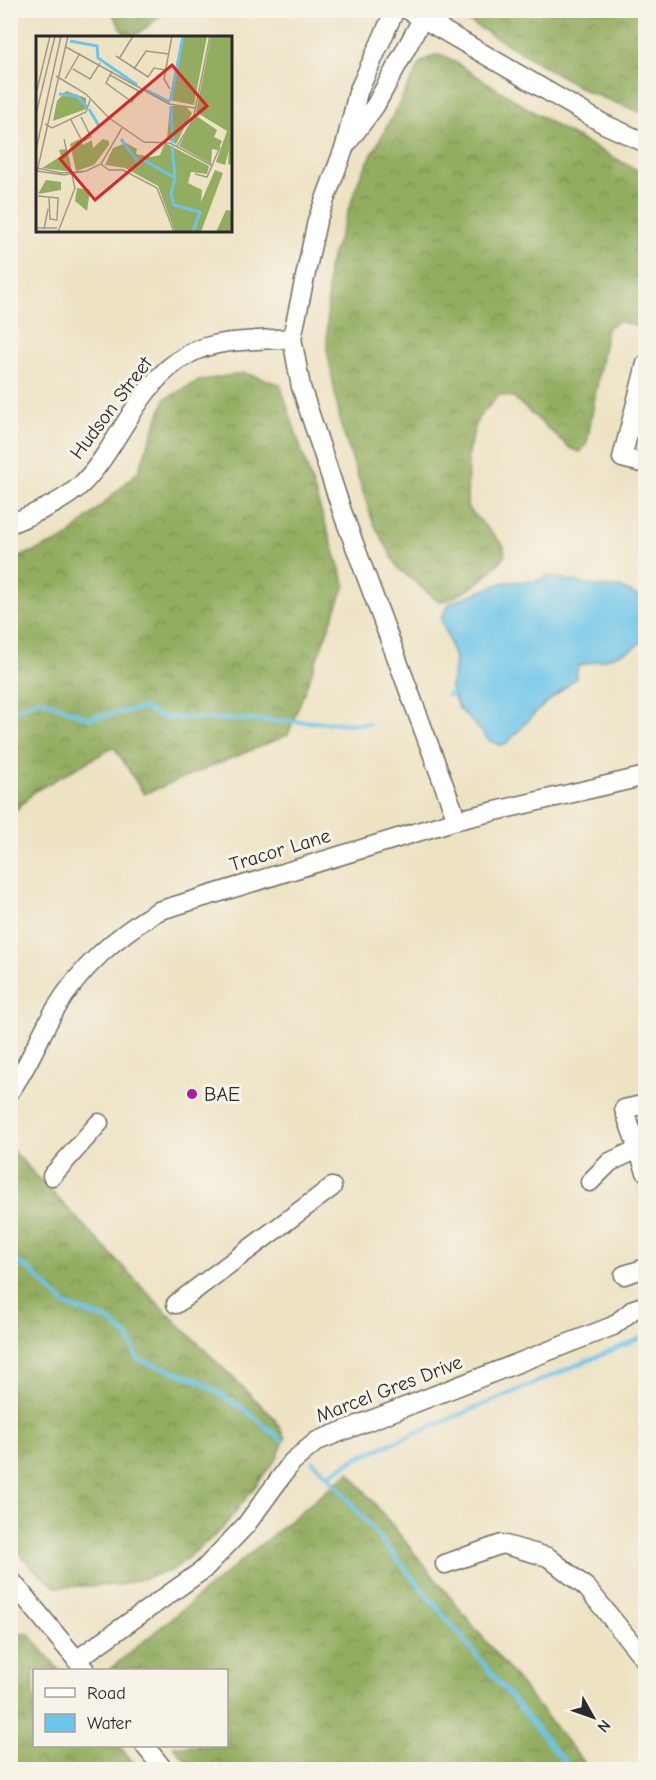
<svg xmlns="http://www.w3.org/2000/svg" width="656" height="1780" viewBox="0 0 656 1780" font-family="'Comic Neue',sans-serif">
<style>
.forest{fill:url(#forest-crowns);stroke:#5f6c46;stroke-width:1.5}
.water{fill:#6bc4e9;stroke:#4b788a;stroke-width:1.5}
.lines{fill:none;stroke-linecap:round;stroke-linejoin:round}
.stream{stroke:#6bc4e9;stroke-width:4.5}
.minor-casing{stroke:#6f6b60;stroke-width:21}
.minor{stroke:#fff;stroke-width:18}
.poi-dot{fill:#b5179e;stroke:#f7f3e8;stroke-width:2}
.labels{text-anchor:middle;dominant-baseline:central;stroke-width:6;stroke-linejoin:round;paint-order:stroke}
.street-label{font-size:20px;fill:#2b2b2b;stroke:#f7f3e8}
.poi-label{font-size:20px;fill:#2b2b2b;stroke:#f7f3e8;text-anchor:start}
.inset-river{fill:none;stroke:#6bc4e9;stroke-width:3}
.inset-road{fill:none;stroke:#9f9986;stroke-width:1.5}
.view{fill:#d62828;fill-opacity:0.15;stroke:#d62828;stroke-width:3}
.inset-edge{fill:none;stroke:#2b2b2b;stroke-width:3}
</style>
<defs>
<pattern id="forest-crowns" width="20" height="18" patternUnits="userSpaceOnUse" patternTransform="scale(1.5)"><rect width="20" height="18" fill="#93ad60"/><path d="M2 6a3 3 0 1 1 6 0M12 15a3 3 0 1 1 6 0" fill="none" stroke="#788d4f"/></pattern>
</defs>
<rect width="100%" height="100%" fill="#f7f3e8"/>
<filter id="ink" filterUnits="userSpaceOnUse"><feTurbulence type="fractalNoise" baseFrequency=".0167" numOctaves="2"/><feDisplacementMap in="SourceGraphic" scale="12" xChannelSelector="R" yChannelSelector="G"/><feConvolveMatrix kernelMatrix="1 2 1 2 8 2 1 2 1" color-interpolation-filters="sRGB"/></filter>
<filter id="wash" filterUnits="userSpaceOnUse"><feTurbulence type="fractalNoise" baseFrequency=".008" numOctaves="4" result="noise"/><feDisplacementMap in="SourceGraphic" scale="24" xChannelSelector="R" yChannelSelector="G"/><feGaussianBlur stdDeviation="1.35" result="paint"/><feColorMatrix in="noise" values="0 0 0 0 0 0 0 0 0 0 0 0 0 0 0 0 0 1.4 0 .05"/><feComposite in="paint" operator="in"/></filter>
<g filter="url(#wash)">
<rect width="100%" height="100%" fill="#ede2c2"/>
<path class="forest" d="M111,11H167L132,38L126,37Z
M451,11H645V114L588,92Z
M435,55L445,56L559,128L646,175L645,328L618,321L607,328L587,443L580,452L570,448L513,397L499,395L478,418L468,451L467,507L504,546L505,556C486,578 468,595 439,602L398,568L373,522L341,426L327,349L328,268L360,177L421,62Z
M244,373L280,384L345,585L288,735L144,794L114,747L35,791L11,815V560L65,539L138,472L165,399L198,381Z
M11,1149L164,1310L274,1418L285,1438L277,1458L222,1529L173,1570L120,1585L55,1587L32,1568L11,1542Z
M349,1472L589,1769H193L173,1746H226V1670L110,1669Z
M10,1633L29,1634L59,1670H34V1746H119L139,1769H11Z"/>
<path class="water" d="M548,576L599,587H619L645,599V639L632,649L605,659L578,666L576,678L536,712L507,743L500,745L490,741L458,707L451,690L455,658L441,618L450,603L504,582L537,581Z"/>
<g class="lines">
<path class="stream" d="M448,695L457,691
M10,712L40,699L88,718L144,708L160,717L368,724
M10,1257L31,1271L67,1306L109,1320L128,1336L137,1359L196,1379L244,1409L282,1440
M313,1462L328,1475L571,1770
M328,1475L357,1458L646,1336"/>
</g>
</g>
<g filter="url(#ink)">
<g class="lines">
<defs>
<path id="minor" d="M395,10L358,92L345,146L375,106L427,10
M408,10L604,124L646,143
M345,146L317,221L292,338L301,387L343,514L457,820
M646,364L622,458L646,464
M10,524C35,513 62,503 82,484C121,444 138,381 189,354C218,338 260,341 292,338
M10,1091C29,1066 39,1036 55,1010C81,967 115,937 158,911L457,820L646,776
M646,1104L624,1109L646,1172
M52,1176L99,1123
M590,1182L610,1162L638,1149
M624,1275L646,1268
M176,1304L332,1187
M445,1564L502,1544L548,1557L587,1588L646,1661
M10,1579L85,1670
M76,1660L203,1570L246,1525L292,1462L317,1441L613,1326L634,1309L646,1305
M145,1746L164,1770"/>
</defs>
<use href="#minor" class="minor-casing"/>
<use href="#minor" class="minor"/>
</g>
</g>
<circle class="poi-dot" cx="192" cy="1094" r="6"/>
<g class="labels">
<g class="street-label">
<text transform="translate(111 408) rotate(-53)">Hudson Street</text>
<text transform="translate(280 850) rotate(-17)">Tracor Lane</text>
<text transform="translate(389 1389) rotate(-21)">Marcel Gres Drive</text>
</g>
<g class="poi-label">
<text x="204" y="1094">BAE</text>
</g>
</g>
<g transform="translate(36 36)">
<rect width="196" height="196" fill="#ede2c2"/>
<path d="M146,0H171L158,69L133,64ZM175,0H196V129L192,128L193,114L189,129L180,126L191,95L160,76ZM30,55L50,62V73L17,85L21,65ZM134,70H149L156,77L140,108L131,103ZM159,79L181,94L178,101L186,105L182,114L176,113L175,128L143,110ZM43,103L47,109L56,104L57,112L67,103L73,105V109L58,129L40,135L34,108ZM90,107L101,113L100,118L115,121L124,119L129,107L173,130L171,138L155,136L152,147L166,154L165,166L179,134L187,137L165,196H139L122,150L89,132L69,129L77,112ZM30,113L36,136L6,132L25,120L23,114ZM10,144L25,146V154L2,158ZM41,152L54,154L51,175L39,165ZM190,174L196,175V196H180Z" fill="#93ad60"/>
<path class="inset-river" d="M34,5L61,10L62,22L101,49M108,53L134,66M23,58L41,60L51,71M135,64L147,0M135,70L137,107M53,73L63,90M85,103L101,125L108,124L139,142M136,110L139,142L135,159L138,169L164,176L157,196"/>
<path class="inset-road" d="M30,11L133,68L159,72M80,20L112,41L118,32L130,34M83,23L97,0M37,33L54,43L64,27M98,33L110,15L133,18M76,35L70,47L96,66L102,55M74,39L106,57M20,40L50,58L73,82L108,106L134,107L177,130M29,43L44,17M134,53L128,43L136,0M0,58L14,0M0,78L19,0M35,84L46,105L55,101L45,81M9,88L16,92L50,76L54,64M141,110L157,84L174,0M0,114L25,0M65,128L73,134H87L121,152L138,196M1,135L28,139L50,135L25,137L1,132M50,135L65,128L86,92M159,138L171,141L184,111M0,140L32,0M2,160L22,162L21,184L14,183L13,161M0,192H21M8,193L12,173M22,196L39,152L28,103"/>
<path class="view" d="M136,29L171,70L59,164L24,123Z"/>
<rect width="196" height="196" class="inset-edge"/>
</g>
<rect width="656" height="1780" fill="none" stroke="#f7f3e8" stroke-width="36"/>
<rect x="33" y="1669" width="195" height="78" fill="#f7f3e8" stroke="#a5a39c" stroke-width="1.5"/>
<rect x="45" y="1688" width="30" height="9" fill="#ffffff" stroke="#a5a39c" stroke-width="1.5"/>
<text x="87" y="1699" font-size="18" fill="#2b2b2b">Road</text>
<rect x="45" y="1714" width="30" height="18" fill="#6bc4e9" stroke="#a5a39c" stroke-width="1.5"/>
<text x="87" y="1729" font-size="18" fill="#2b2b2b">Water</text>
<g transform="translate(593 1717) rotate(130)" stroke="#f7f3e8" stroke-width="4.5" paint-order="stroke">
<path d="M0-4.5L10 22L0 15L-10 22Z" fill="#2b2b2b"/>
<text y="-9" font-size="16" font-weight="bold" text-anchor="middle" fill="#2b2b2b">N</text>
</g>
</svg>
